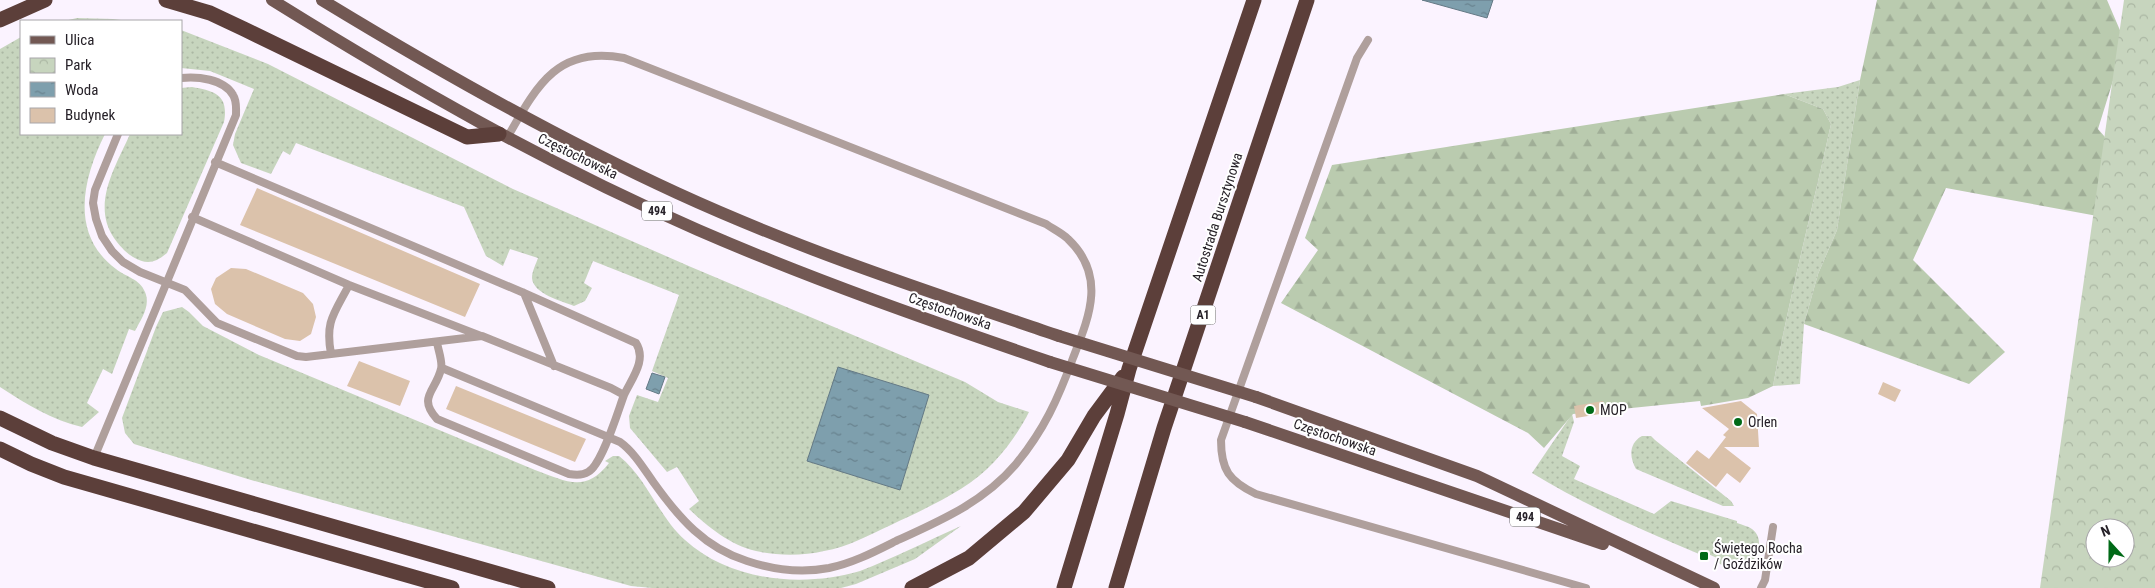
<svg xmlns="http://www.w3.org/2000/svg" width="2155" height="588" viewBox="0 0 2155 588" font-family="'Roboto Condensed',sans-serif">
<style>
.grass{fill:url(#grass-dots)}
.forest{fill:url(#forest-firs)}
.park{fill:url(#park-crowns);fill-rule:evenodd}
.water{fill:url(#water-ripples);stroke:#647985}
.building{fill:#dbc2ab}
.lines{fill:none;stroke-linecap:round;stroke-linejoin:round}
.service{stroke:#af9f9c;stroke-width:8}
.primary{stroke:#725853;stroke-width:12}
.motorway{stroke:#5c3f3a;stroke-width:15}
.primary-bridge{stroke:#725853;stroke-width:12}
.poi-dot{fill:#006a17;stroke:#fff;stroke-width:2}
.labels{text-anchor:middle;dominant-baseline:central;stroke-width:4;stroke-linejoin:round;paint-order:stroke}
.shield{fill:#fff;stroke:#676468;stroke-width:1}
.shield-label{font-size:12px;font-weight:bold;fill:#262128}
.street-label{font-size:14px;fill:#262128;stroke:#fff}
.poi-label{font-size:14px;fill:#262128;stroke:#fff;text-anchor:start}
</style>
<defs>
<pattern id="grass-dots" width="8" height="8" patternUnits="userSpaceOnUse" patternTransform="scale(1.25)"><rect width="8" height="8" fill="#c7d5be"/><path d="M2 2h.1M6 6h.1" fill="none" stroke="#abb7a3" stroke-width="1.8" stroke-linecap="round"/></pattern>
<pattern id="forest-firs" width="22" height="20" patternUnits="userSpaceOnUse" patternTransform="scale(1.25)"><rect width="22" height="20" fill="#bacbaf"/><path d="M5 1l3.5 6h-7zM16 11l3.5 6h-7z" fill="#a0ae97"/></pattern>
<pattern id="park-crowns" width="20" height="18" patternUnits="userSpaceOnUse" patternTransform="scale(1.25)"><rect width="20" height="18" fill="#c7d5be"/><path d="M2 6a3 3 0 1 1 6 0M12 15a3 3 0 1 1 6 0" fill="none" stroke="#abb7a3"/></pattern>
<pattern id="water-ripples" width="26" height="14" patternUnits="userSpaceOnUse" patternTransform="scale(1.25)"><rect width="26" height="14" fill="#7e9fad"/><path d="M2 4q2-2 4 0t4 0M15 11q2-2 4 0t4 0" fill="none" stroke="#67818d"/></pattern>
</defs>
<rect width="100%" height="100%" fill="#fbf3ff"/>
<path class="grass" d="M77,18L113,19L129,21H64Z
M181,30L268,64L513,189L691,267L965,382L998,402L1029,412C1020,430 1008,447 994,462C967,491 926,508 891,525C869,535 848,547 824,551C803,556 777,556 756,551C730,545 708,527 689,509L699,501L677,467L667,472L630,428L629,416L637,395L658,402L668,378L652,371L679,295L593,261L584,283L592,288L585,301L574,306C562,301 533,294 532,278C532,271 536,264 538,258L510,249L503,266L486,256L464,207L296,143L290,155L283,151L271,174L241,163L233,145L235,134L254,89L210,71L181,68Z
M21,37V134H105C83,178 69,234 116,269C126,277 140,279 145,292C151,306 141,319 135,331L129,329L112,374L103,369L87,403L99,412L82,427C52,420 26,404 0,387V49Z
M1860,80L1837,230L1818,274L1804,324L1800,384L1773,386C1789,298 1812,211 1831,124L1823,109L1784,94L1838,87Z
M192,87C215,91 229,95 224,122L167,253C155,263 147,265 133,257C126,253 119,245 114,238C91,204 116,166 130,134H181V88Z
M182,307L189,312L203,326L259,355L535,470C566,481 585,494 609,463L605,461L613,456H619C647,478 658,516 685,540C730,581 802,588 860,571C894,558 927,541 961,526L915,559L856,584L841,588H652L631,586L251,480L134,444L125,433L122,418L156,327L163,312Z
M1572,414L1574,422L1562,456L1580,466L1574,479L1654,514L1671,501L1737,521V523C1742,525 1748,526 1752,529C1766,539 1757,563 1743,568C1735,571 1727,567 1720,564L1717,558L1706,553L1699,554C1642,530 1584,505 1532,473Z
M1642,436H1651L1655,440L1731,501L1734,506H1723L1636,469C1629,457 1629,443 1642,436Z"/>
<path class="forest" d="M1877,0H2107L2125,42L2098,129L2130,166L2141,224L1946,188L1913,260L2005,352L1969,384L1804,324L1818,274L1837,230L1860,80Z
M1784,94L1823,109L1831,124C1812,211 1789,298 1773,386L1748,398L1701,406L1700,401L1573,414L1544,448L1528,433L1281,303L1318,250L1305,238L1332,165Z"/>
<path class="park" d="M2124,0H2155V588H2040ZM2095,528H2125V558H2095Z"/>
<path class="water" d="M1422,0H1493L1487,18Z
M838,367L929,395L900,490L807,461Z
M652,373L665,377L659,394L646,389Z"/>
<path class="building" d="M257,188L480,284L465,317L240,225Z
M231,268L246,269L303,293L313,304L316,317L311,334L300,341L285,339L227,314L215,304L211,289L216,278Z
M359,361L410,381L400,406L347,386Z
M1883,382L1901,390L1895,402L1878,394Z
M456,386L586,439L575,462L446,409Z
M1603,401L1606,413L1576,418L1574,406Z
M1741,401L1757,414L1759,447H1724L1751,468L1740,483L1727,473L1716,487L1686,463L1697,450L1709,459L1726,437L1723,435L1729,429L1702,408Z"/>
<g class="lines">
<path class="service" d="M1368,40L1357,58L1221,440C1221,470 1229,481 1256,494L1586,588
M118,134L95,190L93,203L96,219L102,236L112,251L123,262L140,272L185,290L217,323L297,356L306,357L482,336L611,388L624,395C618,411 602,465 588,472C582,476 575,475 569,474L437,419C417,397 436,391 441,369C443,362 438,350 437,342
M215,162L524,293L636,343C647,360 632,378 624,395
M192,217L349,285L481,336
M524,293L554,366
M331,354C325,321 334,314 349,285
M442,368L620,442C634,452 644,469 654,483C679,518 705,548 747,561C774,570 802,573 829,568C853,563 874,552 896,541C940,521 984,502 1016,464C1044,430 1058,399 1073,358C1089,317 1107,276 1068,239C1062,233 1053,229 1046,224L624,58C557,45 536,87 507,138
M94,458L236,115C236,108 237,101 233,95C224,79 197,76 181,78
M1761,588L1765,580L1773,527"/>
<path class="primary" d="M272,0C410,86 549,165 698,230C813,280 931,321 1050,362
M322,0C437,70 555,137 677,193C801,250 930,292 1059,336
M1256,397L1477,476L1714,588
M1245,422L1603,544"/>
<path class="motorway" d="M166,0L210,13L244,29L467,137L499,134
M0,20L45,0
M0,418L52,443L94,458L548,588
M0,449L31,464L64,477L452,588
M912,588L969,558L1024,512L1068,460L1094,416L1123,377
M1064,588L1117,414L1129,369L1254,0
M1116,588L1164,428L1307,0"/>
<path class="primary-bridge" d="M1059,336L1256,397
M1050,362L1245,422"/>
</g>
<g class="poi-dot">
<circle cx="1590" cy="410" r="5"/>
<circle cx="1738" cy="422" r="5"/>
<rect x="1699" y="551" width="10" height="10" rx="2.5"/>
</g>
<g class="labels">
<g class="shield">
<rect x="642" y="201.5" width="30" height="19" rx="4"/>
<rect x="1190.5" y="305.5" width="25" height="19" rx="4"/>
<rect x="1510" y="507.5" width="30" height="19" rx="4"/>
</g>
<g class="shield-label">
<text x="657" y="211">494</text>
<text x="1203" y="315">A1</text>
<text x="1525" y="517">494</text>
</g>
<g class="street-label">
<text transform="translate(578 156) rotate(26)">Częstochowska</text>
<text transform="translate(1217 217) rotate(-72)">Autostrada Bursztynowa</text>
<text transform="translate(950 311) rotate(19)">Częstochowska</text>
<text transform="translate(1335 437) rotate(19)">Częstochowska</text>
</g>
<g class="poi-label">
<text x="1600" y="410">MOP</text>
<text x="1748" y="422">Orlen</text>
<text x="1714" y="548">Świętego Rocha<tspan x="1714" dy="16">/ Goździków</tspan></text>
</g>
</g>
<rect x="20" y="20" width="162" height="115" fill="#ffffff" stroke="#a8a6a9"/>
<rect x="30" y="36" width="25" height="8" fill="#725853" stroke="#a8a6a9"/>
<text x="65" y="45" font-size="15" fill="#262128">Ulica</text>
<rect x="30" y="58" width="25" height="15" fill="url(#park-crowns)" stroke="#a8a6a9"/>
<text x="65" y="70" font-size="15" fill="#262128">Park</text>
<rect x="30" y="82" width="25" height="15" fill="url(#water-ripples)" stroke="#a8a6a9"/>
<text x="65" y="95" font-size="15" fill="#262128">Woda</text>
<rect x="30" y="108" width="25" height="15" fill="#dbc2ab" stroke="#a8a6a9"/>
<text x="65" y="120" font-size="15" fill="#262128">Budynek</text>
<g transform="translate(2110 543) rotate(339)"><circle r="24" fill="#ffffff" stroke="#a8a6a9"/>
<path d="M0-4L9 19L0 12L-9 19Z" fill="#006a17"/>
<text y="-8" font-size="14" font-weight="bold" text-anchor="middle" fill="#262128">N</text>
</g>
</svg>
